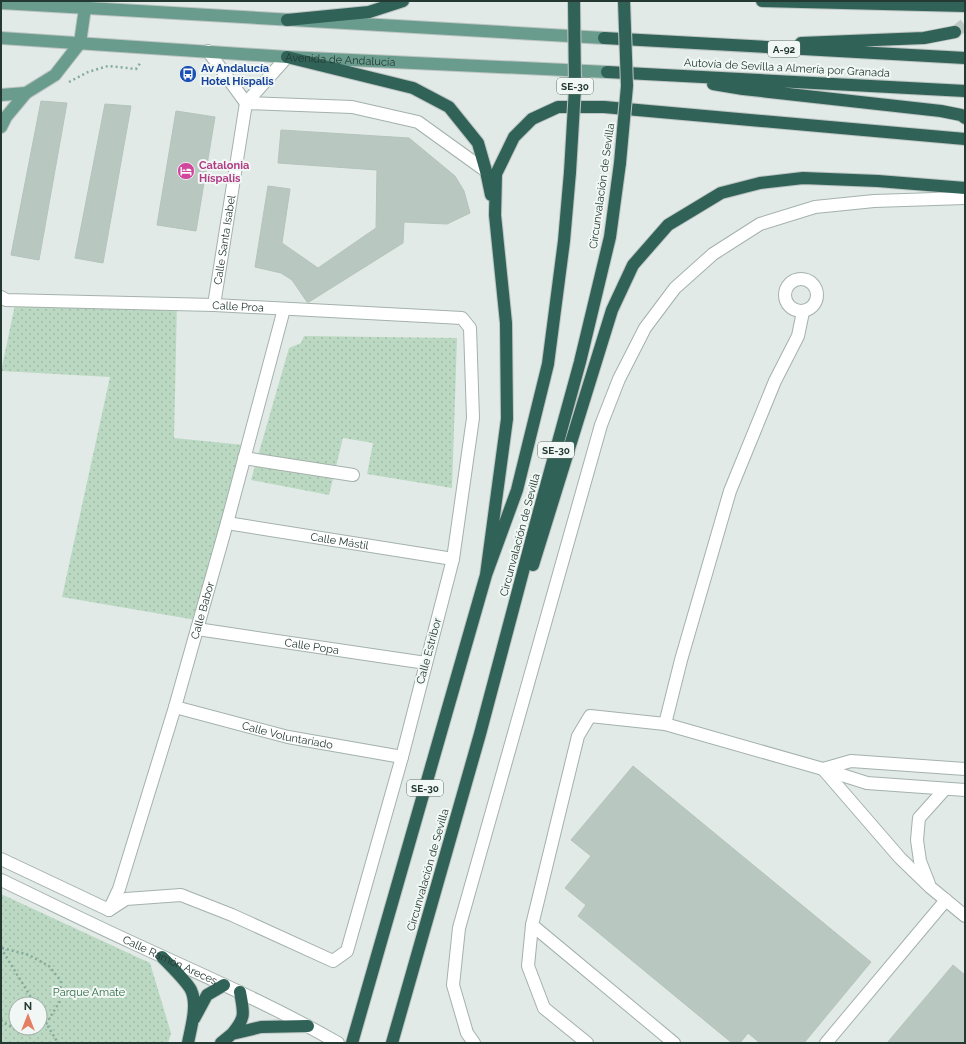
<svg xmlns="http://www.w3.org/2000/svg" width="966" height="1044" viewBox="0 0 966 1044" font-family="Raleway,sans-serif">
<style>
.green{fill:url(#green-dots);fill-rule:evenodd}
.building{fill:#b9c7c1;stroke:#b4c3bc}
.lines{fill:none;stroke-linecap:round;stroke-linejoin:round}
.highway-tunnel{stroke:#bbc7c2;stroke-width:12;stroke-dasharray:12 6;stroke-linecap:butt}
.minor-casing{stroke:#a4b1ac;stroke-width:14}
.major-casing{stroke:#bdc4c2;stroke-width:14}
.highway-casing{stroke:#bdc4c2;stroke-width:14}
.path{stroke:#84ab9d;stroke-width:2.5;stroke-dasharray:2 3;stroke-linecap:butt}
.minor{stroke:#fff;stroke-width:12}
.major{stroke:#699c8d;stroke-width:12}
.highway{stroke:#316257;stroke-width:12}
.highway-bridge-casing{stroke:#bdc4c2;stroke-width:14;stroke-linecap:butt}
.highway-bridge{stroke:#316257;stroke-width:12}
.labels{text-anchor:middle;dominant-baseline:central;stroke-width:4;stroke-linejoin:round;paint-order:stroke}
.shield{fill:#f1f7f4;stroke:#61726c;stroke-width:1}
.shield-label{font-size:10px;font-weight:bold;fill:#233932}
.street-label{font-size:11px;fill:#233932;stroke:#f1f7f4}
.transit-label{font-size:11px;font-weight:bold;fill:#164399;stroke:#f1f7f4;text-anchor:start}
.hotel-label{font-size:11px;font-weight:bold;fill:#b23c85;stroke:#f1f7f4;text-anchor:start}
.park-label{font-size:11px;fill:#316c46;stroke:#f1f7f4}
</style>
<defs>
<pattern id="green-dots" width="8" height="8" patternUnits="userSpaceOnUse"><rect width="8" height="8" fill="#bbd9c2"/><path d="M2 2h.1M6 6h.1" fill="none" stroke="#a0bba7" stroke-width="1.8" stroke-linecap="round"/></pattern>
</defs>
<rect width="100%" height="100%" fill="#e1eae6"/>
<path class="green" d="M16,300L177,304L174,438L244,445L196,620L62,597L110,377L1,371Z
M304,336L457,338L452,488L367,474L373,443L343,438L329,495L251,480L289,348L301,343Z
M1,894L150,963L171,1033L168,1043H1ZM16,1004H40V1028H16Z"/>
<path class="building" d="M41,101L67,103L39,260L11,255Z
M105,104L131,106L103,263L75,258Z
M176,111L215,117L196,231L157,225Z
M281,130L409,138L455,176L464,191L470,213L447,224L404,222L403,243L309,302H307L292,280L281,273L255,267L268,186L290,189L282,243L318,268L376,228L377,170L278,163Z
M633,766L871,962L804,1043H760L748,1033L740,1043H732L578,916L586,905L565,888L591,856L571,840Z
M953,965L965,975V1043H887Z"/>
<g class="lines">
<path class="highway-tunnel" d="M955,32L965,24"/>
<defs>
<g id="minor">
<path d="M208,51L246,103"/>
<path d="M246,103L352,107L418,122L486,171"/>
<circle cx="801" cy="295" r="16"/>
<path id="s1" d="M1,297L6,300L214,305L462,318L470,328L473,418L453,559L402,757L347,951L333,961L232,915L181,895L126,899L109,910L1,859"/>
<path id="s2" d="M214,305L246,103L287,57"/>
<path d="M244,458L353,475"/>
<path id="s3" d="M227,523L453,559"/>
<path id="s4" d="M197,629L426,663"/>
<path id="s5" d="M175,707L288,737L402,757"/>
<path d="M665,724L681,660L730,491L775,381L798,336L803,312"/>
<path d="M823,769L900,858L930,887L965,916"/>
<path d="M823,769L851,761L965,769"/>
<path id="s6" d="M1,880C45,901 89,923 133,943C202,975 272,1005 338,1043"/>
<path d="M929,884L920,861L917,840L919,818L945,789"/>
<path id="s7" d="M109,910L119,889L175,707L227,523L284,309"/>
<path d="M532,925L528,966L544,1008L587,1043"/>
<path d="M474,1043L467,1033L453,985L459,928L601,425L619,379L645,328L675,288L713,254L760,224L815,207L874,201L965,198"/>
<path d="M674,1043L532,925L578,736L590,716L665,724L823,769L867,783L965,790"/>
<path d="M826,1043L946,900"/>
</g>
<g id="major">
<path d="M1,3L604,38"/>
<path id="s8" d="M1,38L287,57L607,72"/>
<path d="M1,95L26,93L55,75L80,43L85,8L84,1"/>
<path d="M1,127L6,117L26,93"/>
</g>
<path id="highway" d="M762,1L965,6
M287,20L369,12L403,1
M604,38L965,58
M801,43L924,38L955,32
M287,57L413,88L449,107L478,143L486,171L491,195
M607,72L965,91
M713,84L743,89L941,111L961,115L965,118
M533,565L612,310L633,265L668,225L721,193L760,183L803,178L878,181L965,188
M486,575L507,419L506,323L495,215L496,174L514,137L532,119L558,107H604L965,139
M162,957C169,964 187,982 191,990C198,1005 191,1027 188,1043
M194,1019L207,995L224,985
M232,1034C246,1017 244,1014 240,992
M221,1043L232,1034L261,1027L308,1026
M352,1043L486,575L517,490L548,364L564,241L570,172
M392,1043L480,734L538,515L580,362L610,237L620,163"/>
</defs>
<use href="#minor" class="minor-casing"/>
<use href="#major" class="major-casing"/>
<use href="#highway" class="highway-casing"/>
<path class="path" d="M69,82L88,72L108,66L136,69L141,62
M1,948L35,1004
M2,948L29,955L49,966L61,981L60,1001L46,1024L40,1028
M40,1013L58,1043
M1,1020L7,1025L29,1034L40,1028"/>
<use href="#minor" class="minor"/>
<use href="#major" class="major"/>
<use href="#highway" class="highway"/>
<defs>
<path id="highway-bridge" d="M620,163L627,86L624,1
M570,172L575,88L574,1"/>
</defs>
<use href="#highway-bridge" class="highway-bridge-casing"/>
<use href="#highway-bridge" class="highway-bridge"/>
</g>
<defs>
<symbol id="bus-disc" viewBox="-11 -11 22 22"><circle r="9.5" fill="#1a4fb4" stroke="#f1f7f4"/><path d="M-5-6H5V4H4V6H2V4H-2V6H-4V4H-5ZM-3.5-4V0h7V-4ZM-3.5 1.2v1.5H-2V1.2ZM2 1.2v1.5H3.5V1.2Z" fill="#fff"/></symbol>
<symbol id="hotel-disc" viewBox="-11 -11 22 22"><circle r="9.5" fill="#d1479c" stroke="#f1f7f4"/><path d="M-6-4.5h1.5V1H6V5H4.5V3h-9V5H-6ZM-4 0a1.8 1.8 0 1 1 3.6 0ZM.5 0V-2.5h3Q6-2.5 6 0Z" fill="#fff"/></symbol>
</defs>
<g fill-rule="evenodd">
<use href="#bus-disc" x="178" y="64" width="20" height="20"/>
<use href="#hotel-disc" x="176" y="161" width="20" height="20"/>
</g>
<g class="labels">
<g class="shield">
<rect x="768" y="41" width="32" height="16" rx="3"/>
<rect x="557" y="78" width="36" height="16" rx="3"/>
<rect x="538" y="442" width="36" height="16" rx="3"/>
<rect x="407" y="780" width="36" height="16" rx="3"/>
</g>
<g class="shield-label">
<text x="784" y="49">A-92</text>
<text x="575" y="86">SE-30</text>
<text x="556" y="450">SE-30</text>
<text x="425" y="788">SE-30</text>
</g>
<g class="street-label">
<text stroke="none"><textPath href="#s8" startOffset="340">Avenida de Andalucía</textPath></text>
<text transform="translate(787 68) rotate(3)">Autovía de Sevilla a Almería por Granada</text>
<text transform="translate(602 186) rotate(-82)">Circunvalación de Sevilla</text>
<text stroke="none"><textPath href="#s2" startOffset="66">Calle Santa Isabel</textPath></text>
<text stroke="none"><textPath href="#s1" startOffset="238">Calle Proa</textPath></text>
<text transform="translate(520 535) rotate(-75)">Circunvalación de Sevilla</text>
<text stroke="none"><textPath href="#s3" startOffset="114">Calle Mástil</textPath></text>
<text stroke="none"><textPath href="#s7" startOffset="314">Calle Babor</textPath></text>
<text stroke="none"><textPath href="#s4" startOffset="116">Calle Popa</textPath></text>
<text transform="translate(429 651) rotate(-75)">Calle Estribor</text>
<text stroke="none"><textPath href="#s5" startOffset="116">Calle Voluntariado</textPath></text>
<text transform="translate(428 870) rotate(-74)">Circunvalación de Sevilla</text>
<text stroke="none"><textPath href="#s6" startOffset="187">Calle Ramón Areces</textPath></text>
</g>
<g class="transit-label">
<text x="201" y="68">Av Andalucía<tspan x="201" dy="13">Hotel Híspalis</tspan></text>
</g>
<g class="hotel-label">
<text x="199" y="165">Catalonia<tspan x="199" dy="13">Híspalis</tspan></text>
</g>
<g class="park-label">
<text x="89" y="992">Parque Amate</text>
</g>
</g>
<rect width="966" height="1044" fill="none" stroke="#233932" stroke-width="4"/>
<g transform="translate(28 1016)"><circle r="19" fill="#f1f7f4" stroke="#9faba6"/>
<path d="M0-3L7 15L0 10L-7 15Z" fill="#e57f63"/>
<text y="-6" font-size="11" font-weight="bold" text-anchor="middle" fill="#233932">N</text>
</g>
</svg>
